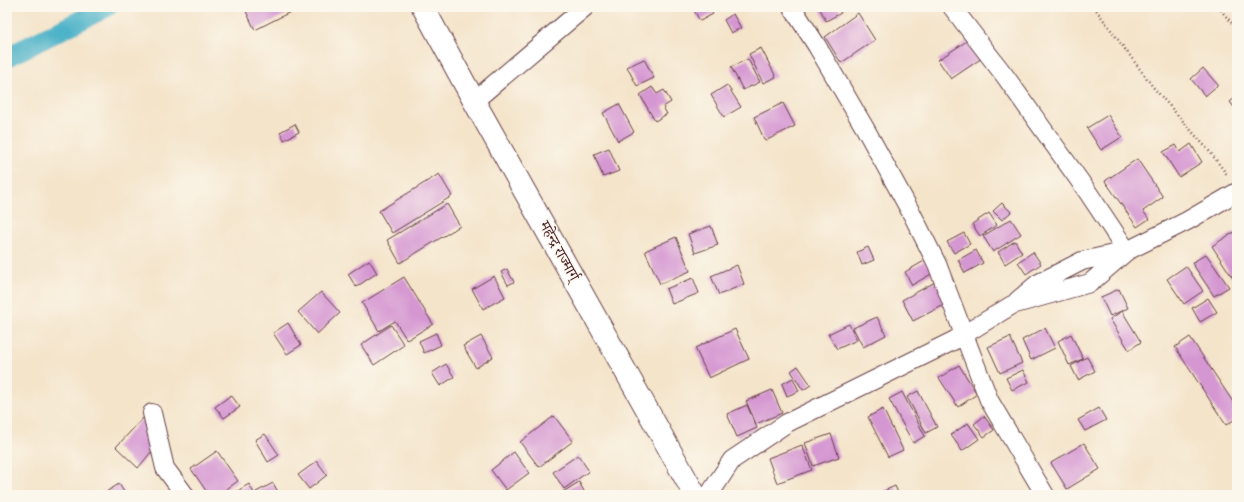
<svg xmlns="http://www.w3.org/2000/svg" width="1244" height="502" viewBox="0 0 1244 502" font-family="'IM FELL DW Pica','Noto Serif Devanagari',serif">
<style>
.lines{fill:none;stroke-linecap:round;stroke-linejoin:round}
.canal{stroke:#48b1c7;stroke-width:20}
.building{fill:#d597d2}
.street-casing{stroke:#643d43;stroke-width:20}
.highway-casing{stroke:#643d43;stroke-width:24}
.path{stroke:#643d43;stroke-width:2.5;stroke-dasharray:1 3;stroke-linecap:butt}
.street{stroke:#fff;stroke-width:18}
.highway{stroke:#fff;stroke-width:22}
.labels{text-anchor:middle;dominant-baseline:central;stroke-width:3;stroke-linejoin:round;paint-order:stroke}
.street-label{font-size:15px;fill:#4a1f2b;stroke:#fbf7ec}
</style>
<rect width="100%" height="100%" fill="#fbf7ec"/>
<filter id="ink" filterUnits="userSpaceOnUse"><feTurbulence type="fractalNoise" baseFrequency=".025" numOctaves="2"/><feDisplacementMap in="SourceGraphic" scale="8" xChannelSelector="R" yChannelSelector="G"/><feConvolveMatrix kernelMatrix="1 2 1 2 8 2 1 2 1" color-interpolation-filters="sRGB"/></filter>
<filter id="wash" filterUnits="userSpaceOnUse"><feTurbulence type="fractalNoise" baseFrequency=".012" numOctaves="4" result="noise"/><feDisplacementMap in="SourceGraphic" scale="16" xChannelSelector="R" yChannelSelector="G"/><feGaussianBlur stdDeviation="0.9" result="paint"/><feColorMatrix in="noise" values="0 0 0 0 0 0 0 0 0 0 0 0 0 0 0 0 0 1.4 0 .05"/><feComposite in="paint" operator="in"/></filter>
<g filter="url(#wash)">
<rect width="100%" height="100%" fill="#f4e4ca"/>
<g class="lines">
<path class="canal" d="M7,57L107,7"/>
</g>
<g id="blocks">
<path class="building" d="M244,7H300L255,30Z
M692,7H709L713,14L700,21Z
M819,7H838L841,13L826,21Z
M858,13L875,40L841,63L825,37Z
M733,14L741,28L731,33L724,20Z
M973,37L985,56L951,79L938,60Z
M761,48L776,77L763,83L749,54Z
M644,59L654,78L637,86L627,67Z
M748,59L760,82L743,90L731,67Z
M1203,68L1218,85L1205,96L1191,79Z
M727,85L741,107L724,117L711,95Z
M652,87L657,94L664,90L671,102L663,107L667,114L655,121L640,95Z
M1237,96V111L1230,102Z
M783,103L795,126L765,141L754,117Z
M619,104L634,132L618,141L603,113Z
M1108,115L1122,137L1101,150L1087,128Z
M295,124L299,132L284,140L280,132Z
M1191,144L1202,162L1179,177L1163,152L1176,145L1180,152Z
M609,148L619,171L603,177L594,154Z
M1137,159L1163,197L1143,211L1149,219L1137,227L1105,181Z
M439,174L452,196L392,233L379,211Z
M1002,203L1011,212L1002,220L993,211Z
M447,204L460,226L400,263L387,240Z
M989,213L997,225L980,236L972,224Z
M1011,219L1021,234L993,252L983,236Z
M711,226L718,245L695,253L688,234Z
M1234,232L1237,237V279L1234,280L1212,246Z
M964,233L970,244L954,253L947,242Z
M676,237L690,271L660,284L645,251Z
M1015,241L1022,253L1005,264L998,252Z
M868,247L874,260L862,265L857,252Z
M976,250L983,263L965,273L958,260Z
M1033,252L1041,264L1026,274L1018,262Z
M1206,254L1229,287L1214,296L1192,263Z
M369,260L377,273L356,287L348,274Z
M926,260L933,273L912,285L905,272Z
M737,265L744,284L719,295L711,276Z
M1186,266L1203,291L1184,304L1167,279Z
M507,269L514,282L508,285L501,272Z
M494,276L505,297L483,309L472,289Z
M404,277L433,324L407,340L395,321L379,331L362,303Z
M693,278L699,293L672,304L666,289Z
M939,280L950,302L913,321L902,300Z
M1119,289L1128,308L1110,316L1101,297Z
M321,292L340,313L317,334L298,312Z
M1208,298L1217,312L1200,322L1192,308Z
M1122,311L1141,342L1129,350L1110,319Z
M877,317L886,335L863,347L853,328Z
M288,323L301,345L287,354L273,333Z
M849,324L857,340L837,349L828,334Z
M391,325L404,345L374,365L361,345Z
M1045,328L1055,348L1031,360L1022,340Z
M735,329L749,359L709,378L695,348Z
M436,333L441,345L424,353L419,341Z
M1071,334L1083,359L1069,365L1058,341Z
M481,336L493,357L476,368L463,346Z
M1010,337L1022,363L1000,373L988,347Z
M1190,337L1237,408V418L1226,425L1175,347Z
M1087,357L1095,371L1078,380L1071,366Z
M446,364L454,377L440,386L432,373Z
M959,365L977,394L958,407L939,378Z
M798,366L811,385L803,390L791,371Z
M1023,370L1029,382L1012,390L1006,378Z
M793,378L799,391L787,396L782,384Z
M772,390L782,413L756,424L746,401Z
M918,391L937,427L926,433L907,397Z
M902,392L925,436L913,443L889,399Z
M231,395L240,407L224,418L215,407Z
M747,405L757,428L737,437L727,414Z
M1099,408L1106,420L1085,431L1078,420Z
M883,409L903,450L888,457L868,417Z
M145,416L165,435L138,468L116,447Z
M554,416L573,441L539,467L520,442Z
M984,416L994,430L984,437L974,424Z
M968,423L979,439L962,451L951,435Z
M265,434L279,455L268,462L255,440Z
M831,434L839,457L813,466L805,443Z
M1084,443L1100,469L1067,489L1051,463Z
M802,445L812,470L777,483L768,458Z
M217,451L238,481L218,495H209L191,469Z
M514,452L529,473L506,490L491,470Z
M578,455L589,471L564,489L553,472Z
M317,461L327,475L309,489L298,475Z
M579,482L586,495H558Z
M273,483L278,492L271,495H258L256,492Z
M119,484L126,495H101Z
M249,484L255,495H238L236,492Z
M895,486L899,495H875Z"/>
</g>
</g>
<g filter="url(#ink)">
<use href="#blocks" fill-opacity="0" stroke="#643d43" stroke-width="1"/>
<g class="lines">
<defs>
<path id="street" d="M792,7L817,46L866,130L913,216L937,264L989,400L1045,495
M952,7L1005,76L1087,191L1127,251L1082,261L1037,284L1017,301
M474,101L585,7
M152,413L165,468L185,495
M709,495L732,460L787,423L955,340L1012,305L1090,283L1127,251L1187,221L1237,192"/>
<path id="highway" d="M423,7L474,101L695,495"/>
</defs>
<use href="#street" class="street-casing"/>
<use href="#highway" class="highway-casing"/>
<path class="path" d="M1094,7L1153,87L1210,152L1228,176
M1218,7L1237,29"/>
<use href="#street" class="street"/>
<use href="#highway" class="highway"/>
</g>
</g>
<g class="labels">
<g class="street-label">
<text transform="translate(559 251) rotate(61)">महेन्द्र राज्मार्ग्</text>
</g>
</g>
<rect width="1244" height="502" fill="none" stroke="#fbf7ec" stroke-width="24"/>
</svg>
